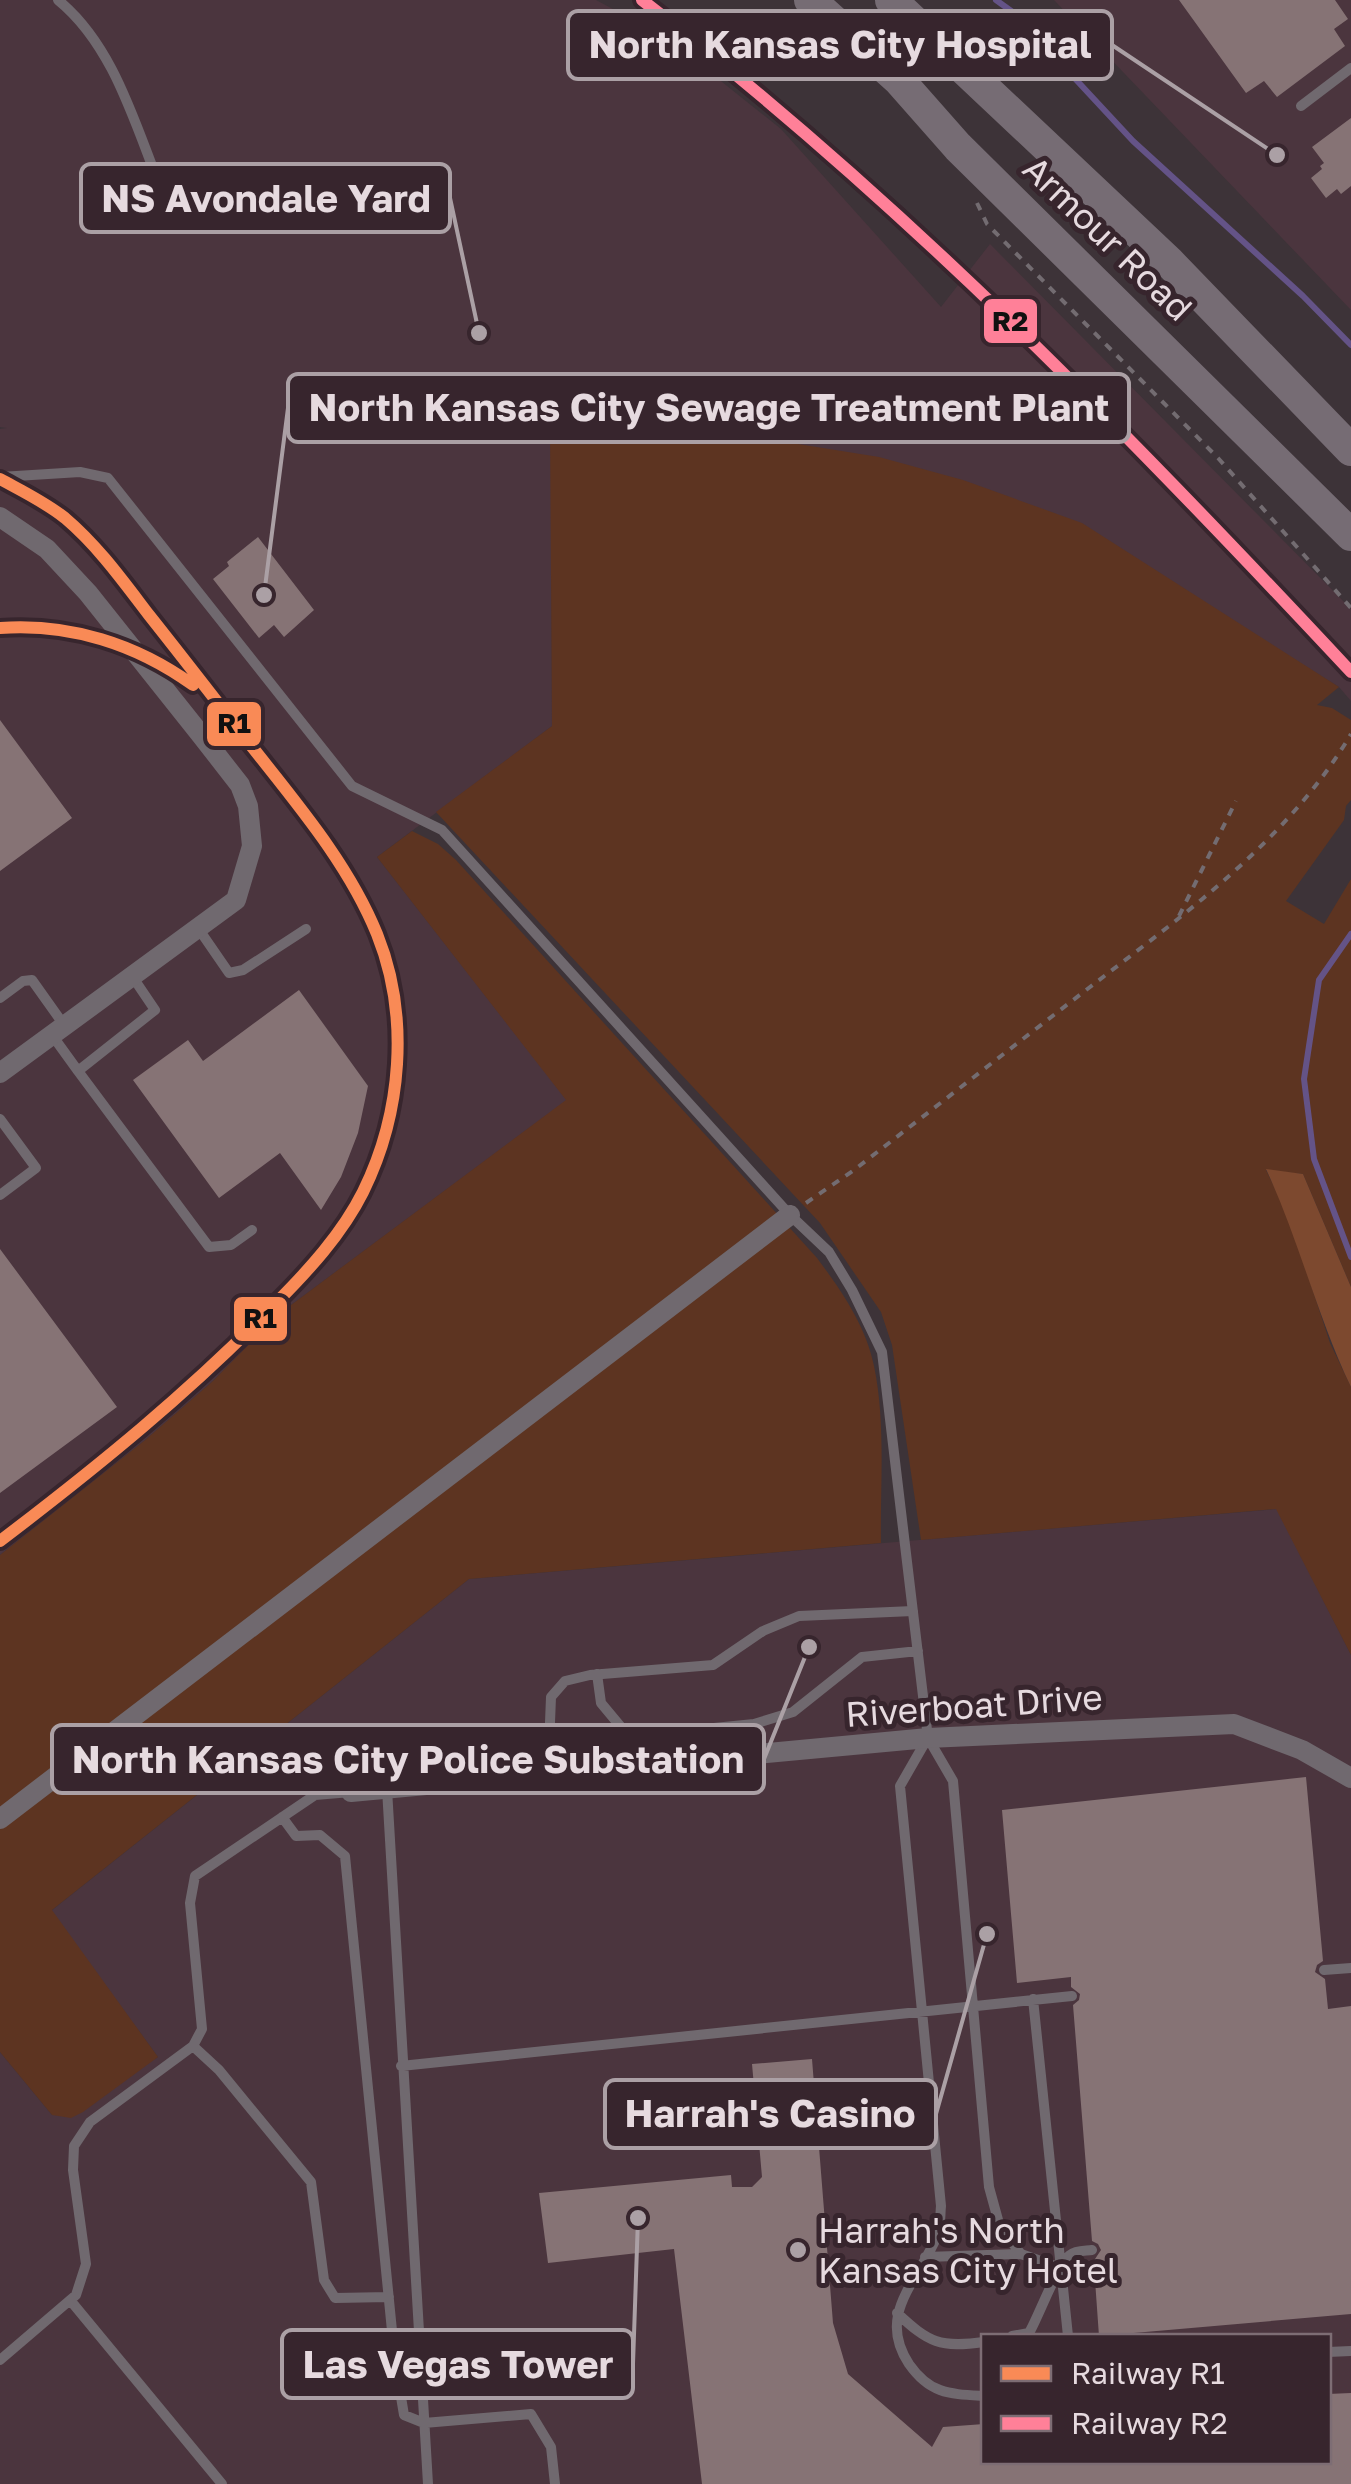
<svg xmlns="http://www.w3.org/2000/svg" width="1351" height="2484" viewBox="0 0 1351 2484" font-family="'Golos Text',sans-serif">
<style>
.built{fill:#4b353e;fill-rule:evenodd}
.green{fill:#5d3421}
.forest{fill:#7d492f}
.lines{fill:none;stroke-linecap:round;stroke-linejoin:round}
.stream{stroke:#645387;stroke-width:6}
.building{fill:#867375}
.path{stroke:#736c71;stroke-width:4;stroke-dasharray:8 8;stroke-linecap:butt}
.service{stroke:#70696f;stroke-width:10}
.minor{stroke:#70696f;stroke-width:20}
.trunk{stroke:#766c74;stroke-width:32}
.rail-1-casing{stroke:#37252d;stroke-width:20}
.rail-2-casing{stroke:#37252d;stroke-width:20}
.rail-1{stroke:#f98a56;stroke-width:12}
.rail-2{stroke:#ff8098;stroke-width:12}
.poi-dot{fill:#aba0a5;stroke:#37252d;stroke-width:4}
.labels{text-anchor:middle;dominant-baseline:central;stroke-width:10;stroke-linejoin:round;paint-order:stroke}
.street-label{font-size:35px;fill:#e6dadf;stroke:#37252d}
.poi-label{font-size:35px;fill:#e6dadf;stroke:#37252d;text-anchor:start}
.leader{fill:none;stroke:#aba0a5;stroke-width:4}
.callout-dot{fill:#aba0a5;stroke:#37252d;stroke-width:4}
.callout{fill:#37252d;stroke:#aba0a5;stroke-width:4}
.callout-label{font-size:38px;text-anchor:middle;font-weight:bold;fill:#e6dadf}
.line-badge{stroke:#37252d;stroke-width:4}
.pale-badge-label{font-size:28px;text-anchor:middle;font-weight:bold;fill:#111}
</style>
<rect width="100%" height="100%" fill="#3d3338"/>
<path class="built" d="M0,0H596L667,38L781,129L941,307L990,244L1351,609V701L1339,687L1267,643L551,424L552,726L377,857L567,1100L279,1314L213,1381L144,1441L0,1555V429L7,428L0,427Z
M1054,0H1351V310Z
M1277,1509L1351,1655V2484H0V2052L52,2115L158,2057L51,1911L469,1579ZM984,2336H1328V2462H984Z"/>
<path class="green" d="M550,424L698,428L879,457L963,480L1082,523L1339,687L1317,705L1332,708L1351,720V800L1346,806L1344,820L1286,901L1324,924L1351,879V1287L1303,1174L1266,1170L1289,1218L1330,1343L1351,1387V1655L1276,1509L921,1540L892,1345L881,1312L820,1223L436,812L552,726Z
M412,831L438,844L456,860L817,1258C841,1290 866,1326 874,1366C886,1423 880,1486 881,1543L469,1579L52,1910L158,2057L83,2112L71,2118L52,2115L0,2052V1555L144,1441L213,1381L279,1314L566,1100L377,857Z"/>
<path class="forest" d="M1266,1169L1303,1174L1351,1287V1387C1317,1316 1299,1240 1266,1169Z"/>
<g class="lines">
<path class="stream" d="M996,0L1014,13L1133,141L1303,296L1351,345
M1351,934L1319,980L1304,1079L1314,1159L1351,1257"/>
</g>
<path class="building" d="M1179,0H1335L1348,19L1334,29L1345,46L1277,97L1264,81L1246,93Z
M1351,118V186L1341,194L1337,189L1326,198L1311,178L1322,169L1320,166L1324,163L1312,147Z
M258,537L314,610L284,637L274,625L259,638L213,579L229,566L227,562Z
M0,720L72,818L0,871Z
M299,990L368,1086L358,1133L341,1177L321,1210L280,1153L219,1198L133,1080L188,1040L203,1061Z
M0,1249L117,1407L0,1493Z
M1306,1777L1323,1961L1317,1965L1315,1972L1325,1979L1328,2009L1351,2006V2314L1099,2336L1095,2280L1103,2271L1100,2265L1093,2262L1101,2250L1098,2244L1092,2241L1073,2005L1079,2000L1080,1994L1071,1987V1977L1017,1983L1002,1810Z
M812,2059L833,2323L848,2374L932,2447L943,2427L984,2424V2462H1328V2394L1351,2393V2484H702L674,2249L548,2263L539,2193L731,2175L732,2187H752L762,2177L752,2064Z"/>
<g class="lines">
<path class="path" d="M977,203L987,224L1218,458L1351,608
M1179,916L1236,801
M806,1203L854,1170C933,1109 1011,1048 1090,987C1185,914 1289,839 1351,734"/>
<path class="service" d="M58,0C117,48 137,133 166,201
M1301,106L1351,68
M0,477L80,472L108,478L352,786L442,830L790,1215L829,1252L852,1290L882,1352L928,1738L953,1781L989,2187L1000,2227L1021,2254
M198,928L229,973L243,970L306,929
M0,998L23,981L32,980L64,1025
M52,1035L78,1071L155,1010L132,976
M78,1071L209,1247L231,1245L252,1230
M0,1119L36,1168L0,1195
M597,1674L601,1703L626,1733L644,1735L754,1724L793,1712L862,1657L918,1651
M927,1739L900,1786L941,2206C940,2215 941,2228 937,2236C918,2282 876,2314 909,2364C930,2394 949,2394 984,2396
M548,1773L551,1697L565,1681L590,1675L713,1665L763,1631L799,1616L913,1611
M387,1789L428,2484
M282,1817L296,1836L320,1835L345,1856L395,2361L404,2415L424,2423L531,2414L551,2447L555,2484
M1324,1970L1351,1968
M1033,1999L1068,2336
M193,2046L219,2070L311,2182L324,2280L335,2298L389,2297
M401,2066L1072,1996
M925,2257L1021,2254L1075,2273L1094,2271
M70,2300L222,2484
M897,2313C929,2343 940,2348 984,2342
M1012,2336L1029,2333C1039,2316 1058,2263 1070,2255C1076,2250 1085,2251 1092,2250
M1328,2352L1351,2351
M0,2360L76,2295L86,2264L73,2170L74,2146L90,2122L193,2046L202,2029L190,1903L195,1876L315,1795L351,1792"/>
<path class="minor" d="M0,517L47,549L88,593L201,735L240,785L248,806L252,846L236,900L0,1073
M351,1792L928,1738L1234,1724L1302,1750L1351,1778
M0,1819L790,1215"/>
<path class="trunk" d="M810,0L898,79L958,147L1351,535
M891,0L1169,262L1351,450"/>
<defs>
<path id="rail-1" d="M0,479C22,491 45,502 65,518C98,546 123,581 149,615C180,654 211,694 242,734C291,797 347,860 377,934C410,1016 402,1113 363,1192C342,1234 308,1271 275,1304C191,1391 96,1468 0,1541
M0,628C70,623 136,644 193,685"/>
<path id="rail-2" d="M642,0C902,200 1128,433 1351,672"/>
</defs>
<use href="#rail-1" class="rail-1-casing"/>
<use href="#rail-2" class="rail-2-casing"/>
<use href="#rail-1" class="rail-1"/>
<use href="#rail-2" class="rail-2"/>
</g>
<circle class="poi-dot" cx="798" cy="2250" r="10"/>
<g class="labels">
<g class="street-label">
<text transform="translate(1108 238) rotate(44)">Armour Road</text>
<text transform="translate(974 1705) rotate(-4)">Riverboat Drive</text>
</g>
<g class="poi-label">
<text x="818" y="2230">Harrah's North<tspan x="818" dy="40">Kansas City Hotel</tspan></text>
</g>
</g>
<path class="leader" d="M1277 155L1112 45M479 333L450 198M264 595L288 408M809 1647L764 1759M987 1934L936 2114M638 2218L633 2364"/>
<g class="callout-dot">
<circle cx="1277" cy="155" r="10"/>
<circle cx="479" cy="333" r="10"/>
<circle cx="264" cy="595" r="10"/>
<circle cx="809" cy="1647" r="10"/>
<circle cx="987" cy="1934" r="10"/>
<circle cx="638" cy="2218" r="10"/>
</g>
<g class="callout">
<rect x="568" y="11" width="544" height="68" rx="10"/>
<rect x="81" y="164" width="369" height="68" rx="10"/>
<rect x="288" y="374" width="841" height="68" rx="10"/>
<rect x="52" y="1725" width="712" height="68" rx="10"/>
<rect x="605" y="2080" width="331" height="68" rx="10"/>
<rect x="282" y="2330" width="351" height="68" rx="10"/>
</g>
<g class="callout-label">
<text x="840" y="58">North Kansas City Hospital</text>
<text x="266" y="212">NS Avondale Yard</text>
<text x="709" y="421">North Kansas City Sewage Treatment Plant</text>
<text x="408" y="1773">North Kansas City Police Substation</text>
<text x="770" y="2127">Harrah's Casino</text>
<text x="458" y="2378">Las Vegas Tower</text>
</g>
<g class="line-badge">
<rect x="982" y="297" width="57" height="48" rx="10" fill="#ff8098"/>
<rect x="205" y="700" width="58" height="48" rx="10" fill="#f98a56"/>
<rect x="232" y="1295" width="57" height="48" rx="10" fill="#f98a56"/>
</g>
<g class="pale-badge-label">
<text x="1010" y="331">R2</text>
<text x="234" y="733">R1</text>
<text x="260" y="1328">R1</text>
</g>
<rect x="981" y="2334" width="350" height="130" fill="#37252d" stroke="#7d6d74" stroke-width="2.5"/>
<rect x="1001" y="2366" width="50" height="15" fill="#f98a56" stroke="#7d6d74" stroke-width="2.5"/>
<text x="1071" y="2384" font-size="30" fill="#e6dadf">Railway R1</text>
<rect x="1001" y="2416" width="50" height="15" fill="#ff8098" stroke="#7d6d74" stroke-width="2.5"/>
<text x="1071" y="2434" font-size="30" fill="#e6dadf">Railway R2</text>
</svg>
